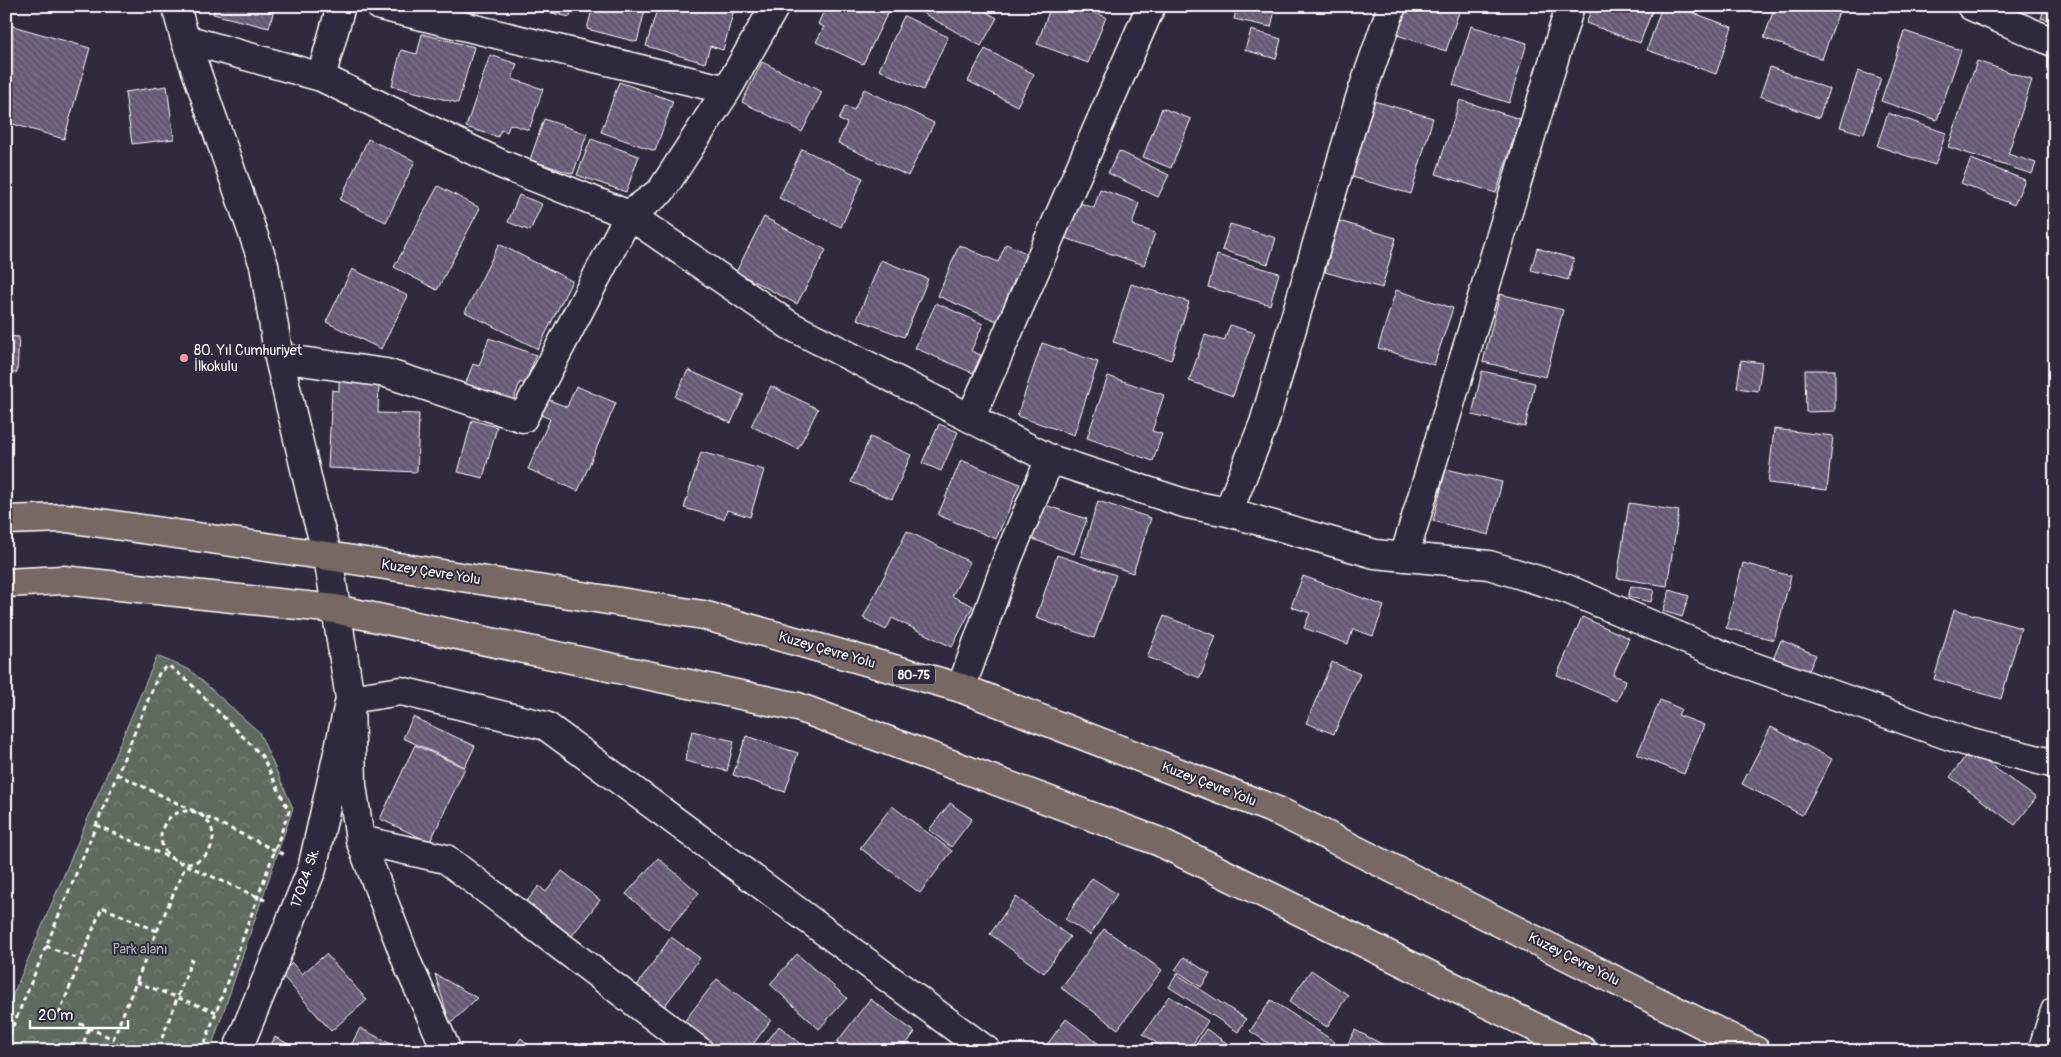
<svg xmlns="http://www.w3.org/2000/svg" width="2061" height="1057" viewBox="0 0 2061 1057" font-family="Pangolin,sans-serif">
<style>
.park{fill:url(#park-crowns);stroke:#afb4af}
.building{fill:url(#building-back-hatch);stroke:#fff}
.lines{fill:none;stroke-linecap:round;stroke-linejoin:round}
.minor-casing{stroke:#fff;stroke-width:31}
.highway-casing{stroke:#fff;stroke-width:31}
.path{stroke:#fff;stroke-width:3;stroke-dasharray:5 4;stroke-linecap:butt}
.minor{stroke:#2f2a3d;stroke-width:28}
.highway{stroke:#776864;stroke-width:28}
.poi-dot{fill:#ff9aa2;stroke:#2f2a3d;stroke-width:2}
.labels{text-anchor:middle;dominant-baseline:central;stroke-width:4;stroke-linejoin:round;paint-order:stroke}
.shield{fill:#2f2a3d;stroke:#c1bfc5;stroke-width:1}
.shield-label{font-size:12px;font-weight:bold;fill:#fff}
.poi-label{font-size:14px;fill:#fff;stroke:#2f2a3d;text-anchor:start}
.street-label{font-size:14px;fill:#fff;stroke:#2f2a3d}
.park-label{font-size:14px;fill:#afb4af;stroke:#2f2a3d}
</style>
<defs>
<pattern id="park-crowns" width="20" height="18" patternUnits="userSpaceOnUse" patternTransform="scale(1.25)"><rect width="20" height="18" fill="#5f6a5f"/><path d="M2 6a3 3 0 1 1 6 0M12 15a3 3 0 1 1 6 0" fill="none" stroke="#778077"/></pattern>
<pattern id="building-back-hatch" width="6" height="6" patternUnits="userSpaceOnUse" patternTransform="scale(1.25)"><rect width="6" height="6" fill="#665975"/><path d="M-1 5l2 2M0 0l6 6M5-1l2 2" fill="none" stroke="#7d728a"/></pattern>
</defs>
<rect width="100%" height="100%" fill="#2f2a3d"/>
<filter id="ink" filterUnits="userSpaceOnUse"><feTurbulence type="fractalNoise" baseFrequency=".02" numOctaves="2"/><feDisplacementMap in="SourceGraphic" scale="10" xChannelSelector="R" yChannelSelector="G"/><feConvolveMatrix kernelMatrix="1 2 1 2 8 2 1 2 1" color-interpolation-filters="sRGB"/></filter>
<g filter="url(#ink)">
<path class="park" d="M157,656L190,670L259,732L293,808L210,1051H6V1011Z"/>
<path class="building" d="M215,6H275L269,28L213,14Z
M520,6H572L570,17Z
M593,6H646L637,42L587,29Z
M658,6H735L723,50L710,46L705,63L646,46Z
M826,6H885L890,8L863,64L816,42L824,27L818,24Z
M915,6H976L997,18L981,46L914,8Z
M1051,6H1078L1106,17L1088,63L1037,44Z
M1237,6H1276L1271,27L1234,19Z
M1403,6H1461L1446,51L1394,34Z
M1593,6H1654L1640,43L1586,23Z
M1662,6H1674L1732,27L1716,74L1647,50Z
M1775,6H1841L1822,59L1764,38Z
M2045,6H2055V22L2041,18Z
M904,16L948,37L923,90L879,70Z
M6,24L90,48L64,139L6,122Z
M1471,26L1527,43L1509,103L1453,85Z
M1251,30L1281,39L1276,59L1245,50Z
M1904,31L1961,50L1937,120L1881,101Z
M422,34L474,47L458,103L392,86L401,50L417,54Z
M985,49L1034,74L1017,106L968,81Z
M490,55L517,64L512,79L543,89L529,130L510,124L507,132L501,130L498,137L466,127Z
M1977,61L2032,80L2008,154L2036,163L2032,174L1948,147Z
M762,62L822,92L802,132L742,102Z
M1770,67L1829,89L1819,118L1760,96Z
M1858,71L1881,78L1864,134L1840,127Z
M619,82L673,101L655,151L601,132Z
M167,86L174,139L132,144L125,92Z
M864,89L934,123L908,176L838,143L847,123L839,120L845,106L854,110Z
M1460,100L1520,119L1496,193L1436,174Z
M1374,101L1433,118L1411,194L1352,177Z
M1162,108L1191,119L1171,168L1143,157Z
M1888,113L1946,133L1935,165L1877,146Z
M544,119L587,134L573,174L530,160Z
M368,139L415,161L386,222L340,200Z
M591,139L639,156L626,192L577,175Z
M802,149L863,178L841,227L779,198Z
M1119,151L1169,175L1158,197L1108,173Z
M1971,159L2025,180L2014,205L1961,183Z
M438,186L480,208L437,290L394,267Z
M1100,189L1139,203L1132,225L1155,233L1144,265L1065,238L1077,202L1094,208Z
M519,195L542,204L530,231L508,222Z
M764,217L826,250L797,304L736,272Z
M1339,221L1396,238L1382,288L1325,272Z
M1230,224L1276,238L1268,264L1222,250Z
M499,244L572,281L538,349L465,312Z
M1006,244L1028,254L999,322L938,296L959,245L998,262Z
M1537,248L1574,259L1568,280L1531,270Z
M1217,255L1279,273L1270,305L1208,287Z
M881,260L928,279L904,337L857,319Z
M352,269L408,296L381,349L326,322Z
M1131,284L1189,302L1171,360L1113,342Z
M1396,290L1453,308L1434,365L1378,348Z
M1500,294L1563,310L1546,377L1483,362Z
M936,303L983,324L971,351L981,355L973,373L915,348Z
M1230,325L1255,333L1233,396L1189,381L1205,335L1224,341Z
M6,336L19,337L17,373L6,372Z
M489,338L536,355L525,384L520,382L511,408L463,390L473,364L479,366Z
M1042,343L1098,362L1074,435L1017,416Z
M1741,360L1762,363L1758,391L1737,388Z
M688,370L744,395L731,423L675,397Z
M1805,370H1835V411L1806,412Z
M1482,371L1535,383L1525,427L1472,415Z
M1108,376L1164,395L1152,431L1162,434L1153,461L1087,438Z
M339,381L379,382L378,413L419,414L417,472L328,468L332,390L339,391Z
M576,386L616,403L578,491L528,469L550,419L541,415L547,399L567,407Z
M771,386L818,409L798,449L751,426Z
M472,420L497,427L483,478L458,472Z
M939,424L958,432L941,471L922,463Z
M1774,429L1833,436L1827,490L1768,483Z
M870,437L911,455L892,499L851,482Z
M701,452L764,470L750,517L727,510L724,519L684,508Z
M961,460L1020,484L996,539L938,515Z
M1446,469L1502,482L1489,535L1433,521Z
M1098,501L1151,518L1133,573L1081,556Z
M1629,503L1679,511L1667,586L1617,578Z
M1042,504L1087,519L1074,554L1030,538Z
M907,531L970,562L952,596L973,606L952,647L892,618L886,630L863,618Z
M1057,555L1116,575L1094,638L1036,618Z
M1743,563L1791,576L1774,640L1726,628Z
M1303,576L1384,606L1373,636L1353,629L1348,644L1304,628L1310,613L1291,607Z
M1631,586L1654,590L1651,602L1628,597Z
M1670,590L1689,596L1682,617L1663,611Z
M1954,609L2021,628L2001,699L1934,679Z
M1164,616L1216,636L1200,678L1147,657Z
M1582,617L1629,638L1613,675L1626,680L1617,701L1557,675Z
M1781,640L1816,655L1806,677L1772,662Z
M1332,662L1360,674L1334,734L1306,723Z
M1660,700L1681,709L1678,715L1704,725L1684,774L1637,755Z
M413,717L475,746L465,767L403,738Z
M1771,727L1832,759L1802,815L1742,784Z
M692,731L734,741L727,771L685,761Z
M746,736L798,753L785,792L733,775Z
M415,745L465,768L430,842L380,819Z
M1970,750L2036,798L2015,825L1950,777Z
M950,803L972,819L951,847L929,830Z
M892,806L952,851L920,893L860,848Z
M658,858L699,893L668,930L626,894Z
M562,871L600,900L567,942L522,907L539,886L546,892Z
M1092,878L1117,894L1090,935L1065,919Z
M1016,897L1070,937L1044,973L990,934Z
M1104,929L1162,970L1118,1029L1061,988Z
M671,937L700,958L664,1007L636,987Z
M326,954L367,1000L331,1031L281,974L292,963L302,974Z
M797,954L847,998L819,1029L770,984Z
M1184,957L1210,974L1201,987L1175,970Z
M1311,970L1348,995L1327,1027L1289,1002Z
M435,974L477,998L450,1024Z
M1177,974L1246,1019L1238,1032L1169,987Z
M717,979L771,1020L748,1051H720L683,1023Z
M1169,996L1208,1021L1188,1051H1169L1143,1034Z
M870,999L915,1032L901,1051H849L837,1042Z
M1271,1000L1335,1042L1329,1051H1267L1271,1045L1250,1031Z
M1066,1019L1108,1051H1042Z
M779,1026L810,1051H760Z
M360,1028L397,1047L403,1051H348Z
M1206,1029L1228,1044L1223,1051H1192Z
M1355,1030L1395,1051H1344Z
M275,1037L302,1051H268Z
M521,1038L535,1051H511Z"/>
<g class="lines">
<defs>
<path id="minor" d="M176,6L185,39L264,265L279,358L314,507L328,556L350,699L352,785L360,840L409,967L447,1051
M380,6L727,90
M1971,6L2055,43
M185,39L321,77L501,164L629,215L789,325L1050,459L1187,504L1228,512L1375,554L1489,565L1567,589L1732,659L1967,742L2055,764
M321,77L341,6
M279,358L386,373L523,418L629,215L661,191L727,90L775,6
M971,417L1151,6
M1228,512L1264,423L1360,98L1392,6
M1404,557L1570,6
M961,688L1008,558L1050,459
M360,840L446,859L699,1051
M237,1051L312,869L350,699L401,691L546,726L987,1051
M2042,1051L2055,1011"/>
<path id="highway" d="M6,520L66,518L328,556L703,615L961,688L1280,812L1756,1051
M6,583L63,580L335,609L798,707L1160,842L1583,1051"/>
</defs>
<use href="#minor" class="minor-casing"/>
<use href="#highway" class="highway-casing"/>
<path class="path" d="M117,774L285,855
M161 837a26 26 0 1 1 52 0a26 26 0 1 1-52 0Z
M96,825L267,901
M157,931L102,907L59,1014L113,1039L157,931L186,865
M46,946L81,960
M136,982L216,1012
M162,1038L192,959
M6,1043L160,671L169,666L189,682L262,756L289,811L202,1051
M81,1051L89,1027"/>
<use href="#minor" class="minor"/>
<use href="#highway" class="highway"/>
</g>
</g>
<circle class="poi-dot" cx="184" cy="358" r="5"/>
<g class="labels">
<rect class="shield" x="893" y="665.5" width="42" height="19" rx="4"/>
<g class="shield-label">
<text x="914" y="675">80-75</text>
</g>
<g class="poi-label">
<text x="194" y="350">80. Yıl Cumhuriyet<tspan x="194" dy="16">İlkokulu</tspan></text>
</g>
<g class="street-label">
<text transform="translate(431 572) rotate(9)">Kuzey Çevre Yolu</text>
<text transform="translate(827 650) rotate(16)">Kuzey Çevre Yolu</text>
<text transform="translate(1209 784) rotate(21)">Kuzey Çevre Yolu</text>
<text transform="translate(305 878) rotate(-71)">17024. Sk.</text>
<text transform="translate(1574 959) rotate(27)">Kuzey Çevre Yolu</text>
</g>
<g class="park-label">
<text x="140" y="949">Park alanı</text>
</g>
</g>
<rect width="2061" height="1057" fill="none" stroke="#2f2a3d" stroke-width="25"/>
<rect x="12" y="12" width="2036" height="1032" fill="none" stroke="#fff" stroke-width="2" filter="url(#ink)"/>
<path d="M30 1020v8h98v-8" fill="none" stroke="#ffffff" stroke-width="2.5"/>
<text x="38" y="1020" font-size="15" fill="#ffffff" stroke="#2f2a3d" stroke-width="4" paint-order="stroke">20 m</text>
</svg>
